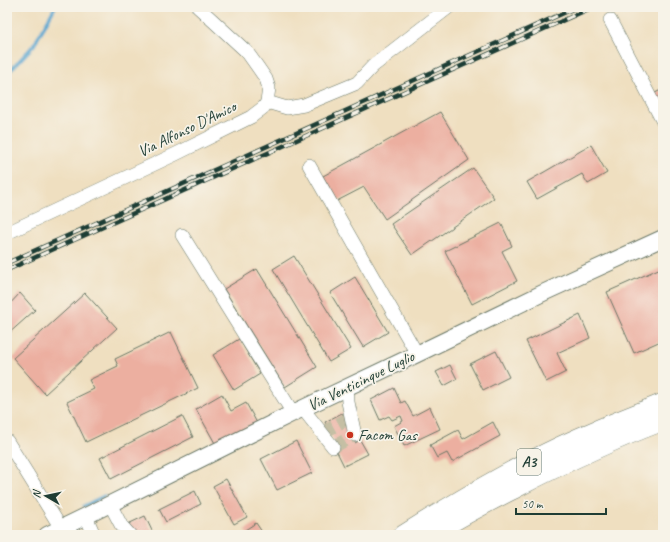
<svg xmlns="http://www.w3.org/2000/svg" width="670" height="542" viewBox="0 0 670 542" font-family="Caveat,sans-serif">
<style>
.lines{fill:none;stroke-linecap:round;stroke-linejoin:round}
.stream{stroke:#56a4cf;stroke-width:3.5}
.building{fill:#ecafa0}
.minor-tunnel{stroke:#c5bfa4;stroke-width:13;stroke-dasharray:13 6;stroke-linecap:butt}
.minor-casing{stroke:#687665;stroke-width:14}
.major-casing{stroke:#687665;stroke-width:18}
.highway-casing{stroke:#687665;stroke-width:20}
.minor{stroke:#fff;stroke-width:13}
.major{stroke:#fff;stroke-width:16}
.highway{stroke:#fff;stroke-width:19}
.rail-casing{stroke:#1f3d34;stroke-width:4.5}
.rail{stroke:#f7f3e8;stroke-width:3;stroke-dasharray:9;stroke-linecap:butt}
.poi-dot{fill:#c8321e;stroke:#f7f3e8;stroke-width:1.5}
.labels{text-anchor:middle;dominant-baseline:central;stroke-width:3.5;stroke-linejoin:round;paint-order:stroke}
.shield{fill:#f7f3e8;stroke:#60746a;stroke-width:1}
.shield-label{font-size:15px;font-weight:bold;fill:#1f3d34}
.street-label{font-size:16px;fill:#1f3d34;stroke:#f7f3e8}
.poi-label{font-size:16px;fill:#1f3d34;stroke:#f7f3e8;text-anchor:start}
</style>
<rect width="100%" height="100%" fill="#f7f3e8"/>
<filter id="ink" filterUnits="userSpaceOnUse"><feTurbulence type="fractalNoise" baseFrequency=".025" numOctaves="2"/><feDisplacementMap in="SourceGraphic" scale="8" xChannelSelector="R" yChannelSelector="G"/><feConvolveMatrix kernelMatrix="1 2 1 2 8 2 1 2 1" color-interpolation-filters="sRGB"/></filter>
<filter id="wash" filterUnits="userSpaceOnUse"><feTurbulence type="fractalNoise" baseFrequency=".012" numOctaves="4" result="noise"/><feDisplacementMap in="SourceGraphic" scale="16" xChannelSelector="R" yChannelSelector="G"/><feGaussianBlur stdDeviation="0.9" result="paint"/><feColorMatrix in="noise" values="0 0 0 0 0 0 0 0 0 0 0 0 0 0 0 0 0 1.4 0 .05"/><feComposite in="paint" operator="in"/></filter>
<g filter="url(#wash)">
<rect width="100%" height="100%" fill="#efdfc0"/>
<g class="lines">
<path class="stream" d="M7,74L34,45L55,7
M84,506L104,496"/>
</g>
<g id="blocks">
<path class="building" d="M663,89V113L653,94Z
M440,112L469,160L385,219L364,187L337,201L323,176Z
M591,145L607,173L588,184L582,174L537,199L527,182Z
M473,168L494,198L412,255L391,224Z
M501,223L512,246L502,251L517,281L472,304L445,251Z
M294,256L351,349L329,362L273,269Z
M663,267V340L634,353L607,292Z
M257,269L317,367L285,387L224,289Z
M355,277L388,332L363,347L330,293Z
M20,293L35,310L7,335V307Z
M85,293L117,328L45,394L13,358Z
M580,315L590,338L557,353L566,372L546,382L526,341Z
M171,332L198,388L86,442L67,402L94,389L89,380L118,366L115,359Z
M239,339L260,374L234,390L213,355Z
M496,351L509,377L483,390L470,364Z
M450,365L457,379L444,386L436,372Z
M394,388L401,403L405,401L413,416L430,407L440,429L404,446L394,426L403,421L401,416L392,420L389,416L380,420L371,400Z
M222,394L231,411L246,403L257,423L216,445L196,409Z
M342,413L355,443L360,440L368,454L344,466L337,452L339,451L325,422Z
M182,416L193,437L111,479L100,458Z
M493,422L500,436L452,462L447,453L437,458L430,445L458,430L463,439Z
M296,441L312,473L277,490L261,459Z
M226,479L247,517L234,524L213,486Z
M195,491L201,504L166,522L159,509Z
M145,516L154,535H133L128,524Z
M256,523L264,535H248L245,530Z"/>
</g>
</g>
<g filter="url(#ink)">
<use href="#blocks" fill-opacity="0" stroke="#687665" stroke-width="1"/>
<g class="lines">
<path class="minor-tunnel" d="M322,433L351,417
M333,447L355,435"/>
<defs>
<path id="minor" d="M610,20L663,122
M267,102L287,108L304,105L357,83L373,66L449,7
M309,165L417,354
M7,233L176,154L251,117L264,107L267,102L269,88L266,79L257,66L247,52L198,7
M182,235L293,413
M347,387L348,402L355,435
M303,409L333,447
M7,441L61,528
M110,504L121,525L130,535
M86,516L94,535"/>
<path id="major" d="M47,535L86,516L293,413L417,354L545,292L663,238"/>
<path id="highway" d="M403,535C446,508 489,482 534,459C576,437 620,420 663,403
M431,535C459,517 487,503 516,488C564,463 613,440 663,421"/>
</defs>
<use href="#minor" class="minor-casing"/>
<use href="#major" class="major-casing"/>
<use href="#highway" class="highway-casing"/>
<use href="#minor" class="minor"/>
<use href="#major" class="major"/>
<use href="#highway" class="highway"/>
<defs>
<path id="rail" d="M7,263L577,7
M7,270L593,7"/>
</defs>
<use href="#rail" class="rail-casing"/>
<use href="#rail" class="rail"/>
</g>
</g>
<circle class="poi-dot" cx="350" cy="435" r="4"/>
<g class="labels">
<rect class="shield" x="517" y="449" width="24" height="26" rx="3"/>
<g class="shield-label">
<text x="529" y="462">A3</text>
</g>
<g class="street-label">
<text transform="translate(187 129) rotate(-26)">Via Alfonso D'Amico</text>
<text transform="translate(361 381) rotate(-26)">Via Venticinque Luglio</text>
</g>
<g class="poi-label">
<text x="358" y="435">Facom Gas</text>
</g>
</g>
<rect width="670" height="542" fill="none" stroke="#f7f3e8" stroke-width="24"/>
<g transform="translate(46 496) rotate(279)" stroke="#f7f3e8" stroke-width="3" paint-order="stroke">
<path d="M0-3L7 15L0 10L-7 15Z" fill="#1f3d34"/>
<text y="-6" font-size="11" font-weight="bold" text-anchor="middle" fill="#1f3d34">N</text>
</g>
<path d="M516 508v6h90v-6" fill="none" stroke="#1f3d34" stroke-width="2"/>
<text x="522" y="508" font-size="12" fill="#1f3d34" stroke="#f7f3e8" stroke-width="3" paint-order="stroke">50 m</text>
</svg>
